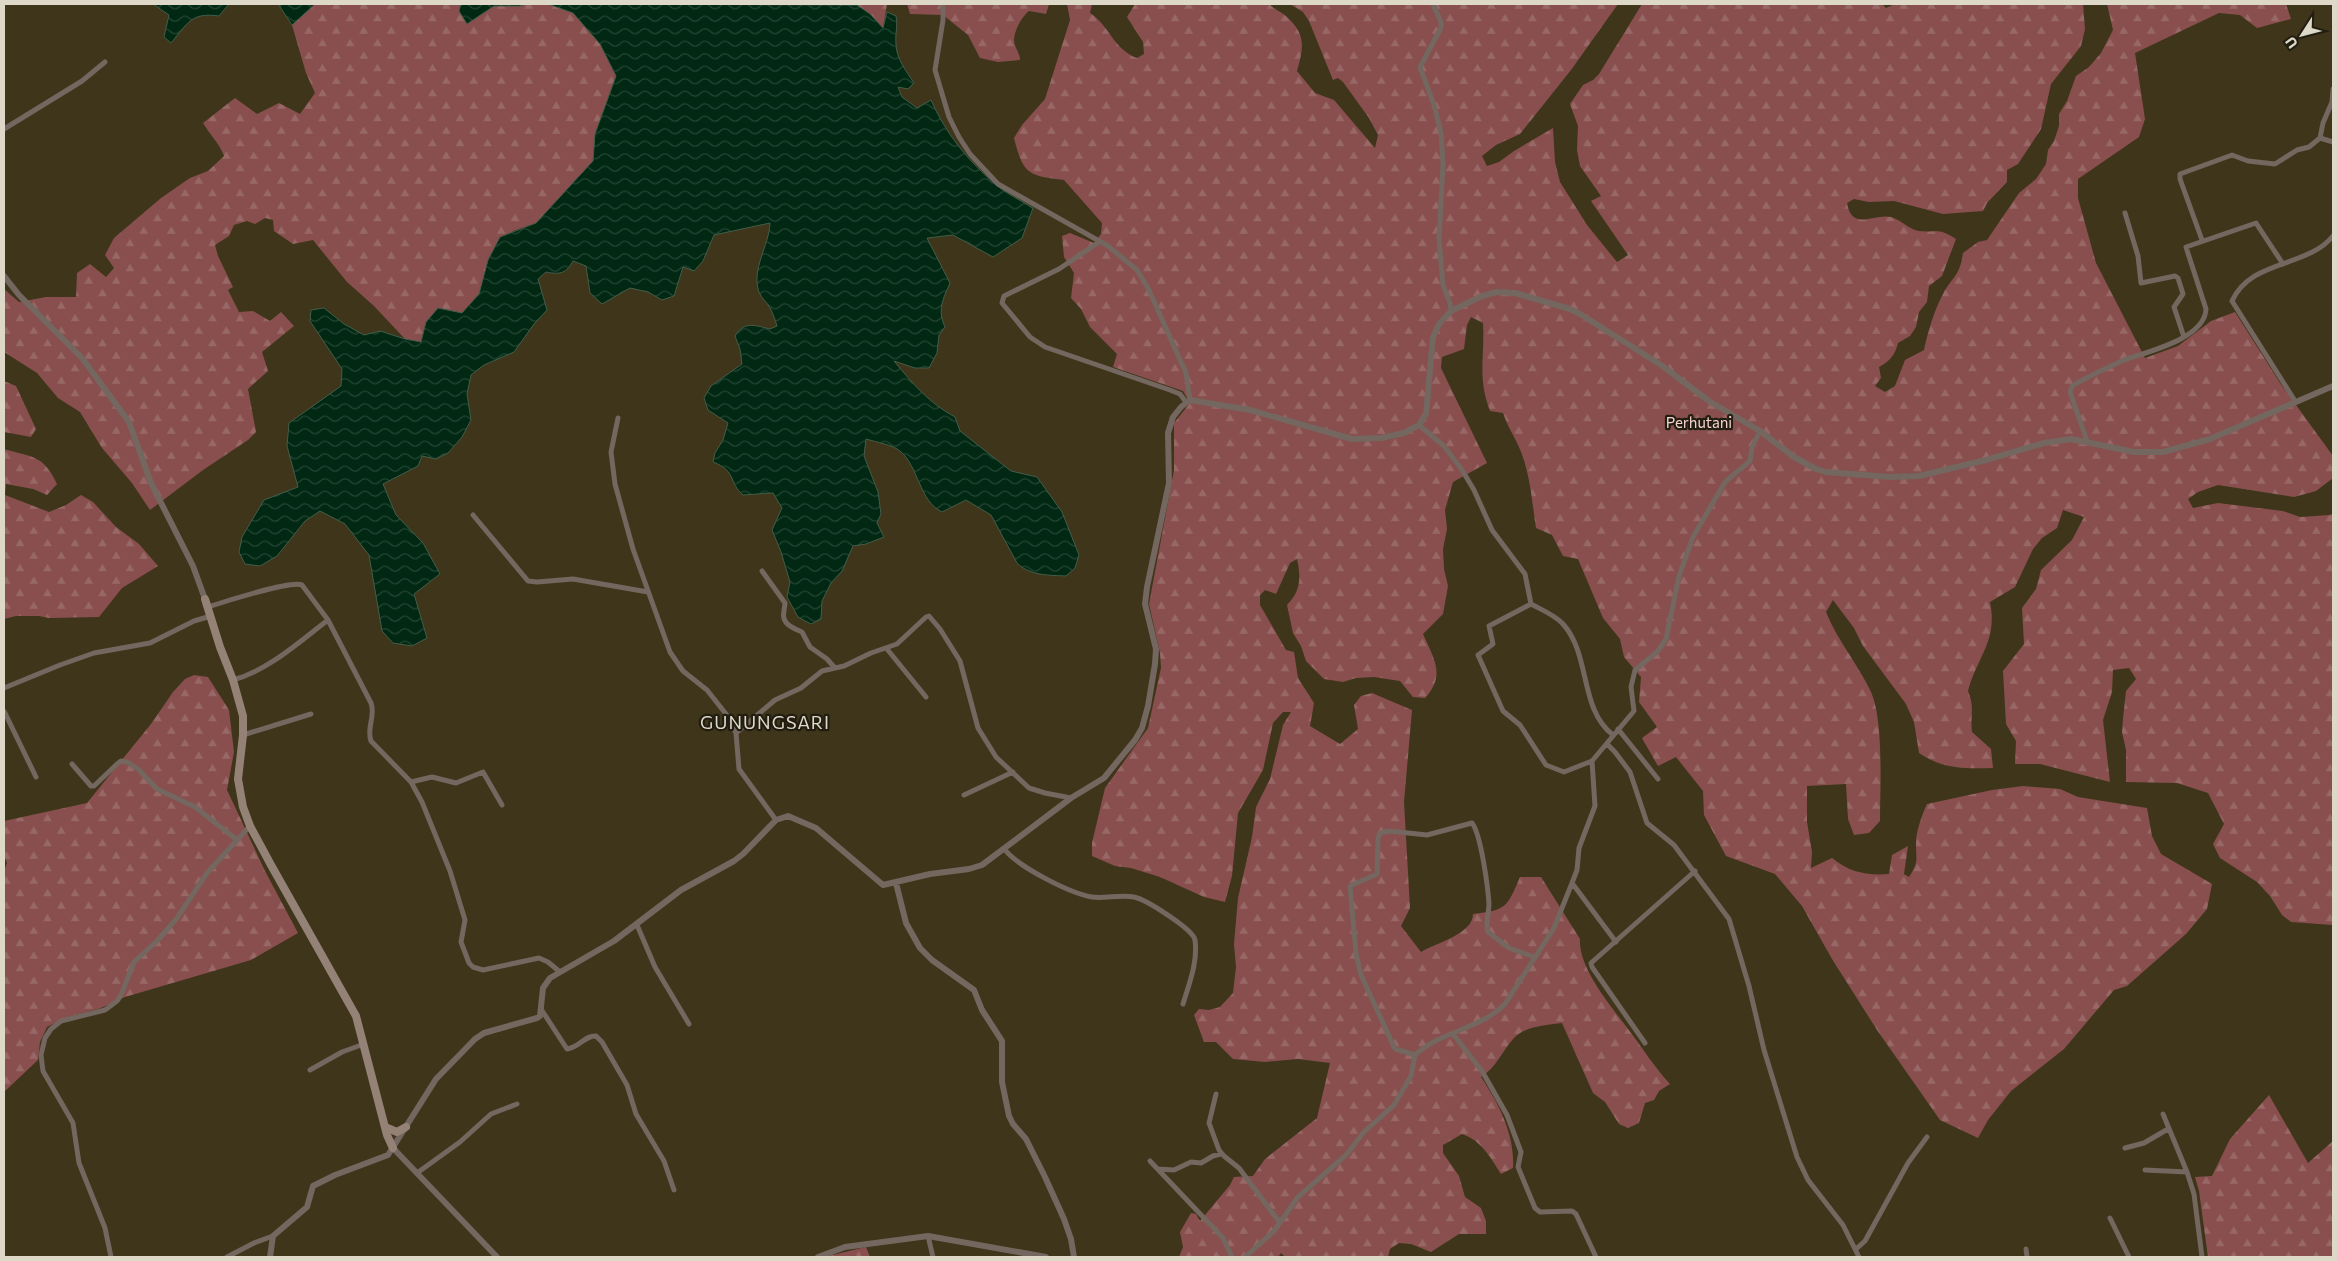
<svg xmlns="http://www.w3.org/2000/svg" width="2337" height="1261" viewBox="0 0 2337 1261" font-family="Commissioner,sans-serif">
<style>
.forest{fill:url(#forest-firs)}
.water{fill:url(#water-waves);stroke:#435d49}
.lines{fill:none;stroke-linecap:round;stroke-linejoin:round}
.minor{stroke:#73675f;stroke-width:5}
.tertiary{stroke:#73675f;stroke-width:6}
.secondary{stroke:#958276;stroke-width:8}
.labels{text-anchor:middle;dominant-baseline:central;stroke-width:4.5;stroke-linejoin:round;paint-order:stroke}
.park-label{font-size:15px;fill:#f9d3d1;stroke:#211d11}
.quarter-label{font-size:18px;letter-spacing:1px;fill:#ded8c8;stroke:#211d11}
</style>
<defs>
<pattern id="forest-firs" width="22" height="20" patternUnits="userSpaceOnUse" patternTransform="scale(1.25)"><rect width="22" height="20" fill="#884f4e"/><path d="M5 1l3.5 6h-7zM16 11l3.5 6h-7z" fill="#986866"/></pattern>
<pattern id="water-waves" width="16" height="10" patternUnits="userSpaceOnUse" patternTransform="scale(1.25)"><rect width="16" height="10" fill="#002813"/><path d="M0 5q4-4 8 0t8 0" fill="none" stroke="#254634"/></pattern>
</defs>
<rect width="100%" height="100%" fill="#3f351a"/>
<path class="forest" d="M315,4H461L459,11L483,13L494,6L548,4L573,13L600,44L616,76L595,134L593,161L536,223L513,231L487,264L479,294L462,313L426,322L421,342L405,339L374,306L347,282L313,240L293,244L274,231L273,220L265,218L255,224L247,221L234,225L229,236L215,245L218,256L233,287L228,290L239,312L253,311L270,321L281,312L294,326L262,352L268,371L248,389L256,432L248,440L203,470L150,510L132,483L102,448L80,412L58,398L37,373L4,352V289L19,302L46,297H76L77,273L90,264L106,277L114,268L105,255L114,238L161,198L190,178L208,171L224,156C220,144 210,135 203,123L235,98L257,114L279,103L300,114L315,93L306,73L292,25Z
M831,4H887L883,28C863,6 861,5 831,4Z
M907,4H1049L1046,14L1029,11C1022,16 1014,31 1014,40C1014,47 1020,53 1020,60L998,62L980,58L968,35L943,15L910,14Z
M1067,4H1092L1090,13C1110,26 1113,49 1137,58L1144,54L1143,42L1127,17L1135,4H1269C1274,9 1280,11 1286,16C1306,34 1304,47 1297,71L1315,93L1334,100L1375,148L1378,135L1369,118L1343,82L1338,78L1333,80L1309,21L1303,12L1290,4H1618L1571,70L1520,134L1496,145L1482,156L1487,166L1499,162L1514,151L1553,128L1555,162L1560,182L1587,225L1617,262L1628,255L1591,201L1601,196L1580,166L1577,150L1578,126L1570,104L1583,85L1593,80L1599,74L1642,4H1882L1886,8L1895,4H2083L2085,29L2081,46L2051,84L2041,129L2018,164L2007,170V182L1987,203L1983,211L1943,214L1894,201L1869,202L1854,199L1847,203C1852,232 1874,213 1891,217C1901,220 1910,230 1919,231C1938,233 1938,227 1956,239L1942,276L1929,286L1927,302L1919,312L1916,327L1910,336L1898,343C1895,355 1890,361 1879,367L1881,378L1875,386L1885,392L1895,386L1905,360L1924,350C1928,331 1934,311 1943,294C1952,277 1960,276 1963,253L1978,242L1987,240L2019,193L2036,179L2046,164L2048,150L2054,141L2059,126V114L2067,101L2076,76L2089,67L2101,53L2113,30L2107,4H2286L2291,19L2257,28L2240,15L2219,13L2135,53L2145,119L2139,137L2078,179V198L2096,263L2145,358L2178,346L2211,321L2235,312L2280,383L2333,456V478L2316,491L2294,497L2218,485L2198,492L2188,499L2193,508L2218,503L2283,511L2300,517L2330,515L2333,513V925L2291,922L2282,915L2270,896L2257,882L2220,858L2213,844L2224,824L2208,793L2177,783L2126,782V750L2122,732L2123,719L2126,691L2136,679L2129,668L2113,670L2112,692L2103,720L2110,782L2040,764H2015L2016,741L2006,724L2003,671L2024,644L2022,608L2036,589L2041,570L2072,540L2084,517L2063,510L2057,528L2042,538L2033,549L2015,587L1990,602C1998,641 1977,657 1968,691C1975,708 1970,715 1972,732L1991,749L1993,768C1965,769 1942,769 1919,753L1914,722L1906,704L1863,646L1854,628L1833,600L1826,612C1837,640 1858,664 1871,692C1884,721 1880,788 1880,821L1869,833L1854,835L1848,819L1846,784L1807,786V822L1812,852L1811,868L1832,858C1849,872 1867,876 1889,874L1892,855L1908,846L1904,874L1909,877C1919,862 1916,860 1916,843C1916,831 1922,815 1927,804L1992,790L2023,786L2060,789L2078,797L2147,808L2152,836L2161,854L2212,884L2207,909L2186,934L2127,986L2114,990L2064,1049L2011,1091L1988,1120L1978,1138L1940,1120L1877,1030L1832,959L1802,906L1775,874L1726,856L1704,815L1703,791L1676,757L1658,766L1642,738L1657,727L1639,702L1641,677L1624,657L1620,639L1603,618L1578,559L1563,556L1552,535L1536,528C1532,502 1530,470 1518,445C1513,434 1507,425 1503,413L1490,411C1477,376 1485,358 1483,323L1471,317L1467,325L1464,349L1442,357L1441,368L1487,463L1453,482L1445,510L1447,529L1443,549L1444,569L1448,586L1443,614L1423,634C1434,659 1446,675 1425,698L1413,697L1400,681L1374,677L1356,678L1343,682L1324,679L1306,661L1301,646L1293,633L1287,605C1301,591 1301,577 1297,559L1290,563L1276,594L1265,590L1260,595V605L1286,650L1294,652L1298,678L1314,703L1310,726L1340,744L1358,729L1354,705L1361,696L1372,693L1412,710L1404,802L1410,908L1401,926L1421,952C1436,943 1473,934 1473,914C1506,910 1507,908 1520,877H1541L1580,939C1578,968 1611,1006 1628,1029C1642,1047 1654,1067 1670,1084L1659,1091L1654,1100L1645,1103L1639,1123L1628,1128L1619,1124L1605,1102L1593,1093L1562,1023C1547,1025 1525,1026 1514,1038C1502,1051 1496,1068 1481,1077C1499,1104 1515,1135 1513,1168L1501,1174C1490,1157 1482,1141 1462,1134L1443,1145V1153L1459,1176L1465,1197L1481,1208L1486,1221V1234H1459L1431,1252L1411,1244L1399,1243L1390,1249L1388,1257H1285L1281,1253L1278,1257H1179L1183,1247L1180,1232L1191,1213L1196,1214L1200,1221L1230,1185L1234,1177L1253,1176L1265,1159L1317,1118L1330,1063L1298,1059L1265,1062L1233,1059L1216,1042H1204L1194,1015L1199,1009L1209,1010L1220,1007L1233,993L1236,967L1234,944L1238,898L1252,837L1256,807L1270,779L1283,725L1291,712H1283L1273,723L1263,770L1238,813L1232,876L1225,902L1204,897L1160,877L1131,868L1115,866L1092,856V843L1105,788L1148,728L1161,668L1160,653L1149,604L1174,470V423L1190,403L1183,391L1113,367L1117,354L1090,327L1081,309L1071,298L1074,273L1064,257L1062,236L1070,233L1094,243L1101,234L1102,223L1064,180C1027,176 1023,173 1014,138L1022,125L1045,99L1070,20Z
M4,381L16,386L36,429L31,437L4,432Z
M4,449C33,458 43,454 57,484L47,495L33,489L6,484L5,495L49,512L66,505L81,495L93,502L116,527L139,544L158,566L122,588L99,617L49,618L39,616H16L4,619Z
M194,675L208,677L229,710L234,752L227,790L265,871L298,933L251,960L125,997L101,1008L65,1018L47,1027L40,1042L38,1060L4,1092V871L7,863L4,856V821L87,803L151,724L173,692L185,679Z
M2269,1095L2308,1163L2333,1141V1257H2208L2199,1191L2195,1177L2212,1176L2230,1139Z
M866,1247L870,1257H824Z"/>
<path class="water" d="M153,4H229L219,16C191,12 188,23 171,43L164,37L169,15Z
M278,4H315L292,25Z
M461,4H527L520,6H494L467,24L459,11Z
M548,4L857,5L870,14L883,28L887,12L896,16C898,26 895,34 896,44C896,58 906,71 914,83L908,89L898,87L902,97L917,108L931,100C945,132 967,160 994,183C1005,193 1020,200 1033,208L1022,238L993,257L953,235L927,238L950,283C943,299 937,310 945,327L939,335L937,353L929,368H915L894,361C913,384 929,403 955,417L960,431L1011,471L1037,477L1062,512L1079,555L1075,568L1066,576C1049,575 1030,576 1017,563L991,515L966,500L942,512C919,501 919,467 900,451C893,445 876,442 866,439L864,456L878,492L881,514L877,523L884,537L866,544L853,546L842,571L831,583L822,601L821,619L811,624L798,617L787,597L790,582L781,552L772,530L782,508L773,493L743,495C728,482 737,471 713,462L715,453L723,440L728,423L708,410L704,398L711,386L742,364L740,349L735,336C744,321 754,325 770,329L777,326C775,320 773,313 770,308C767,302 761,298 759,292C751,269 769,246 770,223L714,235L703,261L694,271L683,267L674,296L662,300L648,292L630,288L602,304L590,293L586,266L573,261C566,273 561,275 546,272L538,279L547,310L534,324L514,352L484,365L471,375L467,394L471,420L462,437L448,453L436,459L422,456L418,466L383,484L396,515L423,543L440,574L414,594L427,638L412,646L393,643L382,631L369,555L345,524L320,511L305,521L277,556L260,566L245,564L239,552L242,537L264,500L298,487L287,446L289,423L341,386L342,369L310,321L311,310L324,308L344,324L364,335L380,331L405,339L421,342L426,322L438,308L462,313L479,294L488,260L500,237L536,223L593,161L595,134L616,76L600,44L573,13Z"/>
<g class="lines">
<path class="minor" d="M943,4V20L935,70L949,117L959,137L970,154L998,184L1108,246L1137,270L1148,288L1186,373L1190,400
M1433,4L1441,22V28L1420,67L1434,105L1441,133L1443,164L1439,239L1443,285L1450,303L1451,311
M2333,89L2332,102L2323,123L2320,138L2333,142
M4,129L82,81L105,62
M2125,213L2138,256L2141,283L2175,276L2178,278L2183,294L2174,307L2184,337
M2202,240L2180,179V174L2232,155L2248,161L2275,164L2297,150L2309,147L2320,138
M1099,242L1059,269L1004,296L1002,303L1030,337L1045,347L1170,390L1180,394L1186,402
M2295,401L2232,301C2251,259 2307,268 2333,236
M618,418L611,452L615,484L633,549L670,652L683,671L707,690L726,714L736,733L739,769L776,820
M1419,425L1444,446L1462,470L1474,490L1492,530L1525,574L1531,604C1542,610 1555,615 1563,624C1591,655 1579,709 1613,735
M2087,441L2070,392L2072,386C2088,376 2107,368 2124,360C2146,352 2205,339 2206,309L2186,247L2256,223L2283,264
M473,515L528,581L537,582L573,579L648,592
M762,571L785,603C785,606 784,609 784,611C781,624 793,628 802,632L810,647L827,659L835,668
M1531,604L1489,626L1493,644L1478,655L1503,711L1520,725L1546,765L1564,772L1592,761
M208,607C223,602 292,580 302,585L328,620L371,703C376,716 366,728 371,741L411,782L422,802L450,871L465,920L461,942L469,963L473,967L483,970L539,958L548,962L560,972
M887,649L926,697
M233,680C269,670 299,642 328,620
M4,688L60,665L94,653L150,643L194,621L211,616
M4,711L36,777
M1618,729L1658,779
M736,733L775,700L801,688L822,671L844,666L871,653L897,644L926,617L929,616L940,629L960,661L978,728L996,757L1029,788L1045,793L1071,798
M243,735L311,714
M1607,744L1615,752L1630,772L1647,823L1674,845L1729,919L1749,986L1764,1050L1797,1157L1808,1180L1843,1225L1859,1257
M72,764L91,786H94L117,764L121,761L127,762L138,769L157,789L195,807L236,839
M411,782L432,777L456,783L483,772L502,805
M964,795L1013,772
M1005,850C1019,867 1069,893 1092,897C1105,899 1120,894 1134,897C1145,899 1193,929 1195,940C1198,962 1189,984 1183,1004
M1572,883L1616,942
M637,925L655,967L689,1024
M541,1009L567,1049C579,1048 585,1035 596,1036L602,1042L627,1085L636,1114L664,1161L674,1190
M1453,1034L1482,1071L1507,1115L1521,1152L1518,1167L1535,1208L1540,1212L1572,1211L1576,1214L1596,1257
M1645,1043L1592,967L1591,963L1695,871
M1415,1055L1395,1049L1361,975L1356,954L1350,886L1377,874L1378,838L1380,833L1389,831L1427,835L1472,823C1481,834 1488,888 1489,904C1489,913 1485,923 1488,932L1509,948L1534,957
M310,1070L342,1052L364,1044
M1216,1094L1209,1123L1219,1150L1224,1156L1239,1168L1280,1223
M2163,1114L2187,1172L2194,1194L2202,1257
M2125,1148L2144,1143L2168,1129
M1150,1161L1223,1238L1232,1257
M1158,1169L1174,1170L1191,1162L1201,1163L1213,1156L1221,1154
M2145,1170L2187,1172
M417,1173L460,1142L491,1114L517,1104
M2110,1218L2129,1257
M928,1236L933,1257
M1856,1249L1865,1241L1908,1163L1927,1137
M2026,1249L2027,1257
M111,1257L105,1228L79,1163L73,1123L43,1071L41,1055L45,1038L51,1029L61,1021L105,1010L117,1001L121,995L134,962L157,941L177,918L207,873L250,826
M227,1257L254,1243L273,1236
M1245,1257L1274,1231L1298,1197L1346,1155L1364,1132L1394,1105L1411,1076L1415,1055C1441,1031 1481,1029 1505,1004L1554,928L1572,883L1577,870L1579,848L1595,806L1592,761L1634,711L1631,687L1635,670L1657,652L1666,639L1679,576L1693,537L1725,482L1750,461L1752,447L1760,431"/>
<path class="tertiary" d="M4,276L19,295L82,358L129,422L151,483L193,566L205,599
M896,883L906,923L920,948L932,960L974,990L982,1010L1002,1041V1082L1009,1116L1013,1124L1026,1139L1045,1177L1064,1219L1071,1239L1074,1257
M393,1148L497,1257
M270,1257L273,1236L307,1207L313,1186L335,1175L388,1155L436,1079L475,1039L484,1033L537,1018L540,1016L543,988L550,978L614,941L681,890L734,861L743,854L776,820L788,816L816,828L883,885L930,874L969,869L982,865L1071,798L1104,778L1135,740L1142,728L1148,706L1155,664L1156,649L1145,604L1147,587L1169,483L1168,433L1173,417L1181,407L1190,400L1250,410L1352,439L1381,438L1404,433L1419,425L1426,414L1433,337L1439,324L1451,311L1482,296L1497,292L1515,293L1570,309L1580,314L1661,365L1709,401L1760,431L1794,457L1816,469L1826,472L1890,477L1919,476L1986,460L2044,443L2071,439L2134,452H2163L2210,439L2333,386
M818,1257L845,1247L928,1236L1046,1257"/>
<path class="secondary" d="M205,599L220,647L233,680L243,716V735L238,779L243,807L250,826L271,865L356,1016L387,1135L393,1148
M385,1127L397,1132L406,1127"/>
</g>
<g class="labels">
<g class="park-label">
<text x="1699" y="422">Perhutani</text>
</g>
<g class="quarter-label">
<text x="765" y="722">GUNUNGSARI</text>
</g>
</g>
<rect width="2337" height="1261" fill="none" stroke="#ded8c8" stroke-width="10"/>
<g transform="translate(2302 35) rotate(234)" stroke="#211d11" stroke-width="4" paint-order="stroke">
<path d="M0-4L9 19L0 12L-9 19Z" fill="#ded8c8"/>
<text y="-8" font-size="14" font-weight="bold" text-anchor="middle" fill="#ded8c8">U</text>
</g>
</svg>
